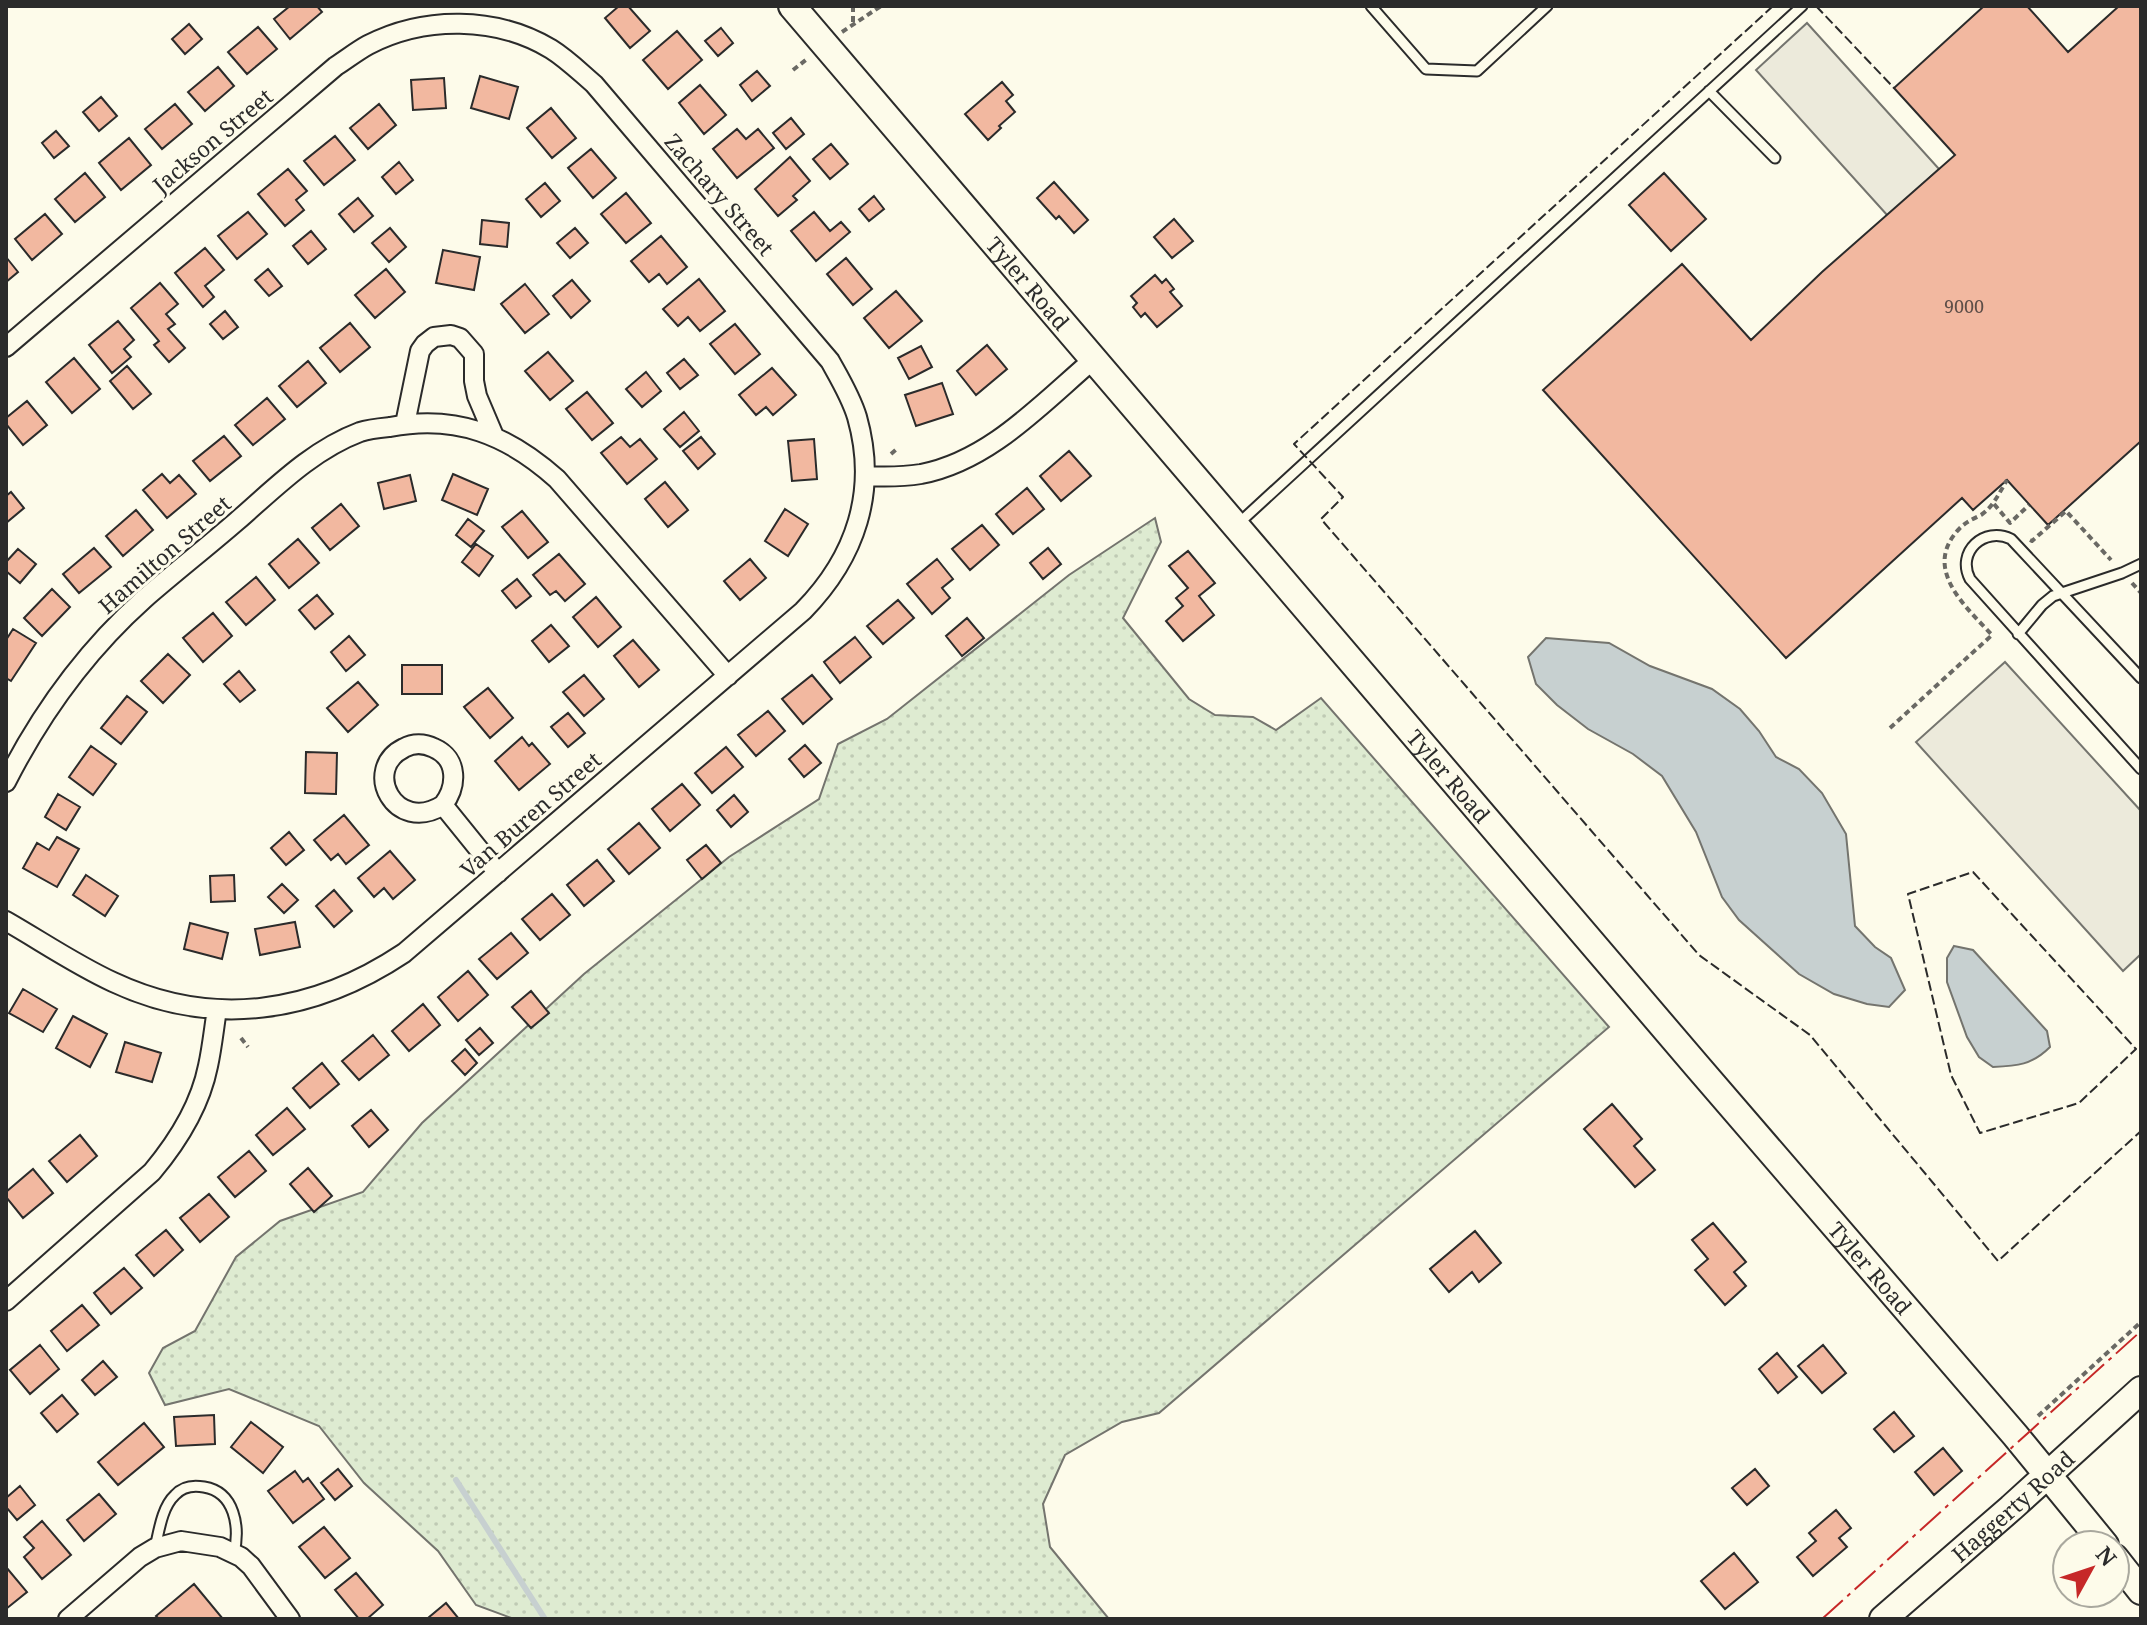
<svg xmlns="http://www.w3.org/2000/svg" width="2147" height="1625" viewBox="0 0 2147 1625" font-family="'Noto Serif',serif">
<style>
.grass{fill:url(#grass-dots);stroke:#74746e;stroke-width:2}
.parking{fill:#eceadb;stroke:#74746e;stroke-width:2}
.water{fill:#c7d0d0;stroke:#74746e;stroke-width:2}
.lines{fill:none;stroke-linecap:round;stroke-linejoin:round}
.stream{stroke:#c7d0d0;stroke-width:6}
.building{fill:#f2b8a0;stroke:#2b2b2b;stroke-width:2}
.lane-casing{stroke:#2b2b2b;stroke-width:13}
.street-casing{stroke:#2b2b2b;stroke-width:22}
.secondary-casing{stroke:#2b2b2b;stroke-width:30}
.path{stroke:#6a6964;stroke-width:4;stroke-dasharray:6 4;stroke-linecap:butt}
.lane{stroke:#fdfbea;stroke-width:9}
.street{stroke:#fdfbea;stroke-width:18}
.secondary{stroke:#fdfbea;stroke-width:26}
.fence{stroke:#2b2b2b;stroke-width:2;stroke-dasharray:10 4;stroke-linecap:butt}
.power{stroke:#c62828;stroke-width:2;stroke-dasharray:28 6 4 6;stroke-linecap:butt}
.labels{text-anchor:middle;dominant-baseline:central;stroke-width:6;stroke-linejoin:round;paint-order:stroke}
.number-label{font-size:18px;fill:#5d4e48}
.street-label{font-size:22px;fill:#2b2b2b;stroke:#fdfbea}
</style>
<defs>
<pattern id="grass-dots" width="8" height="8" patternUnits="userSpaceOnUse" patternTransform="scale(2)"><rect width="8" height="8" fill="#deebd1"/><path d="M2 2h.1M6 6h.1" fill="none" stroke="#bfcab4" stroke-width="1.8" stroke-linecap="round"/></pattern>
</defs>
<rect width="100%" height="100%" fill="#fdfbea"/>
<path class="grass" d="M1155,518L1161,542L1123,618L1189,699L1215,715L1253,717L1276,730L1321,698L1609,1027L1159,1413L1122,1422L1065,1455L1043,1504L1050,1547L1109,1619H514L476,1605L438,1551L364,1483L319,1426L229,1389L165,1405L149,1373L163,1348L195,1331L236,1257L280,1221L363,1192L422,1123L584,974L729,857L819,799L838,744L887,719L1069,575Z"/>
<path class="parking" d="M1807,23L1939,169L1888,216L1756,70Z
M2005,662L2141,811V954L2123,971L1916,742Z"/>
<path class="water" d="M1546,638L1609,643L1650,666L1712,689L1740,709L1759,731L1776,757L1799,769L1822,793L1846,834L1855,926L1875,947L1891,958L1905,990L1889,1007L1867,1004L1834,994L1799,974L1739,920L1722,897L1696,832L1662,776L1633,754L1588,729L1557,705L1536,684L1528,657Z
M1954,946L1973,950L2047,1031L2050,1047C2032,1065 2017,1066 1993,1067L1979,1057L1967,1037L1947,982V958Z"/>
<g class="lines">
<path class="stream" d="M456,1480L545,1619"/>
</g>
<path class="building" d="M290,6H317L322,12L290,39L274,19Z
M619,6H628L650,31L630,48L605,18Z
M1984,6H2027L2068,52L2119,6H2141V441L2048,525L2007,480L1973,510L1962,498L1786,658L1543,390L1682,264L1751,340L1822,272L1955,155L1894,88Z
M189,24L202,39L185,54L172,39Z
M258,27L277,49L247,74L228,52Z
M721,28L733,43L718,56L705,41Z
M677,31L702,60L668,89L643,60Z
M218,67L234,86L205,111L188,92Z
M757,71L770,86L752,101L740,85Z
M480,76L518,87L509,119L471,108Z
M444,78L446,108L413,110L411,80Z
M1002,82L1013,95L1006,101L1015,112L999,126L1001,128L988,140L965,114Z
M700,85L726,115L704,134L679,103Z
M101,97L117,116L99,131L83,112Z
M175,104L192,124L162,149L145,129Z
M379,104L396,125L368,149L350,128Z
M551,108L576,138L552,158L527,128Z
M791,118L804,134L786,149L773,133Z
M737,129L746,139L758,129L774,148L737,178L713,149Z
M56,131L69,146L54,158L42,143Z
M335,136L355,160L324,185L304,161Z
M129,138L151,165L121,190L99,163Z
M831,144L848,164L830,179L813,159Z
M591,149L616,178L593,198L568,168Z
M790,157L810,181L793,196L797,200L778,216L755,189Z
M399,162L413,180L396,194L382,177Z
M288,169L307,191L296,200L304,210L285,226L258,194Z
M85,173L105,197L75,222L55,199Z
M1664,173L1706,219L1671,251L1629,205Z
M1054,182L1088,220L1074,233L1059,216L1056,219L1037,198Z
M545,183L560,201L541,217L526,199Z
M626,193L651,223L626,243L601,214Z
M874,196L884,209L869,221L859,209Z
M358,198L373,216L354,232L339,214Z
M248,212L267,234L237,259L218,236Z
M814,212L830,231L841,222L850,232L816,261L791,231Z
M45,214L62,234L32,260L15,239Z
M1174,219L1193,241L1172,258L1154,237Z
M482,220L509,223L507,247L480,244Z
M390,228L406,247L389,262L372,243Z
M575,228L588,243L570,258L557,243Z
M311,231L326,249L308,264L293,246Z
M661,236L687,267L667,284L659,274L649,282L631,261Z
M205,248L224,270L205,286L214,297L203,307L175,273Z
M443,250L480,257L474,290L436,283Z
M6,257L18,272L6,282Z
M846,258L872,289L853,305L827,274Z
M268,269L282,286L269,296L255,280Z
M386,269L405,292L375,318L355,295Z
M1155,275L1162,283L1166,279L1174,289L1170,292L1182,306L1157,327L1145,313L1141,317L1133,307L1137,303L1131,296Z
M699,279L725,311L700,331L688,317L678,326L663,309Z
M572,280L590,301L571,318L553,296Z
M160,283L178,304L166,314L175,324L168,329L185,348L169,362L154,345L159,341L131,308Z
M525,284L549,314L525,333L501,304Z
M896,291L922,321L889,348L864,318Z
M225,311L238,327L223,339L210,324Z
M118,321L134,340L124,349L131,357L112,373L89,345Z
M350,323L370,347L340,372L320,348Z
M735,324L760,354L735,374L710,344Z
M987,345L1007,369L976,395L957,371Z
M921,346L932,367L909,379L898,358Z
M548,352L573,381L550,400L525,371Z
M74,358L100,389L72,413L46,382Z
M684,359L698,375L680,389L667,373Z
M308,361L326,383L297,407L279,386Z
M127,366L151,394L133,409L110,381Z
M772,368L796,395L773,415L766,407L756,415L739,395Z
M646,372L661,391L642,407L626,389Z
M942,383L953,414L916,426L905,395Z
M587,392L613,423L592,440L566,409Z
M267,398L285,419L253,445L235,425Z
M27,401L47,425L23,445L6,424V418Z
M684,412L699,431L680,447L664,429Z
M224,436L241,456L210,481L193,461Z
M621,437L630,447L640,439L657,459L627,484L601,453Z
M701,437L715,454L698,469L683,451Z
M814,439L817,479L792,481L788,441Z
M1069,451L1091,476L1061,501L1040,476Z
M162,474L170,483L179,475L196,494L167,518L143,490Z
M453,474L488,489L477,515L442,500Z
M410,475L416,501L384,509L378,483Z
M665,482L688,510L668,527L645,499Z
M1027,488L1044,509L1013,534L996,514Z
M11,492L24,508L6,523V496Z
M341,504L359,526L330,550L312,528Z
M785,509L808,524L788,556L765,541Z
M136,510L153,530L123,556L106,536Z
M522,511L548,542L528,558L502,527Z
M468,519L484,531L471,547L456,535Z
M982,525L999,545L970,570L952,549Z
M298,539L319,563L289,588L269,564Z
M476,544L493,556L479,576L462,562Z
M94,548L111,567L79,593L63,574Z
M1048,548L1061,564L1043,579L1030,563Z
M18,549L36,564L20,583L6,571V562Z
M1188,551L1215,583L1199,596L1214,615L1183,641L1166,621L1183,606L1176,598L1188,588L1169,566Z
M559,554L585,584L565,601L556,591L550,595L533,575Z
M750,559L766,578L740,600L724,581Z
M937,559L953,579L942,588L950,598L932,614L907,584Z
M256,577L275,600L246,625L226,602Z
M517,579L531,596L516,608L502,591Z
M52,589L70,607L42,636L24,618Z
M317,595L333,614L315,629L299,610Z
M596,597L621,627L598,647L573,617Z
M898,600L914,618L883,644L867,626Z
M213,613L232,636L203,662L183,638Z
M967,618L984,638L962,656L946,636Z
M551,625L569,646L549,662L532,641Z
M13,629L36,643L11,681L6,678V640Z
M349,636L365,655L346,671L331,652Z
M855,637L871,657L840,683L824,662Z
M633,640L659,670L639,687L614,656Z
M168,654L190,675L163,703L141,681Z
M402,665H442V694H402Z
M239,671L255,690L240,702L224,684Z
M584,675L604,699L584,716L563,692Z
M812,675L832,699L803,724L782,699Z
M358,682L378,705L348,732L327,708Z
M488,688L513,718L490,738L464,707Z
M127,696L147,712L121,744L101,728Z
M768,711L785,731L756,756L738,735Z
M568,713L585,733L568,747L551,727Z
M522,737L529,746L532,743L550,764L519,790L495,761Z
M805,745L821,763L804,777L789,759Z
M91,746L116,764L93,795L69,777Z
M726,747L743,767L712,793L695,773Z
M306,752L337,753L336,794L305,793Z
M682,784L700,805L670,831L652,809Z
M58,794L80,807L66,830L45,817Z
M734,795L748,812L731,827L717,810Z
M344,815L369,845L346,864L338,854L331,860L314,840Z
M639,823L660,848L629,874L608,849Z
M289,832L304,850L286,865L271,848Z
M57,837L79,849L57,887L23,868L37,843L49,850Z
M706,845L721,863L702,879L687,860Z
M390,851L415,880L393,899L384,888L374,897L358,878Z
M597,860L614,881L584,906L567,885Z
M86,875L118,896L105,916L73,895Z
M234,875L235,901L211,902L210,876Z
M282,884L298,900L284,913L268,897Z
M334,890L352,911L334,927L316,906Z
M552,894L570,915L540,940L522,919Z
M295,922L300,947L260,955L255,929Z
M190,923L228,933L222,959L184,949Z
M511,933L528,953L497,979L479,959Z
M468,971L488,995L458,1021L438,997Z
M23,989L57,1009L43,1032L9,1013Z
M531,991L549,1013L531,1028L512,1007Z
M423,1004L440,1025L409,1051L392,1031Z
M73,1016L107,1034L90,1067L56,1048Z
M480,1028L493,1043L479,1055L466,1040Z
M373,1035L389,1055L359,1080L342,1061Z
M125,1042L161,1053L152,1082L116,1072Z
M465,1049L477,1063L465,1075L452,1061Z
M322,1063L339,1084L310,1108L293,1088Z
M1612,1104L1642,1139L1634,1146L1655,1170L1635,1187L1584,1129Z
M287,1108L305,1129L273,1155L256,1135Z
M371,1110L388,1130L369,1147L352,1126Z
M80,1135L97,1156L67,1182L49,1161Z
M249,1151L266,1171L235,1197L218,1177Z
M308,1168L332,1196L314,1212L290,1184Z
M33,1169L53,1193L23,1218L6,1197V1192Z
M209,1194L229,1217L200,1242L180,1218Z
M1713,1223L1746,1262L1734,1272L1746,1286L1725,1305L1695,1270L1708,1259L1692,1240Z
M166,1230L183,1250L154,1276L136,1255Z
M1475,1231L1501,1263L1479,1282L1472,1272L1449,1292L1430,1269Z
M124,1268L142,1288L111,1314L94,1293Z
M82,1305L99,1325L67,1351L51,1331Z
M40,1345L59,1369L30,1394L10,1370Z
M1823,1345L1846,1373L1822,1393L1798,1366Z
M1777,1353L1797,1377L1778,1393L1759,1369Z
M103,1361L117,1377L95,1395L82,1380Z
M62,1395L78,1414L57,1432L41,1413Z
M1894,1412L1914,1436L1894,1452L1874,1429Z
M214,1415L215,1444L176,1446L174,1417Z
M251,1422L283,1447L263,1473L231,1447Z
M144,1423L164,1447L118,1485L98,1462Z
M1943,1448L1962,1471L1934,1495L1915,1472Z
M338,1469L352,1486L335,1500L321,1483Z
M1755,1469L1769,1486L1747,1505L1732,1488Z
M295,1471L303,1482L308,1478L324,1499L293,1523L268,1491Z
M20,1486L35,1505L17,1520L6,1507V1498Z
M99,1494L116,1514L84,1541L67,1520Z
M1836,1510L1851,1528L1839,1538L1847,1547L1813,1576L1797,1557L1816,1541L1809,1533Z
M42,1521L71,1555L42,1579L24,1557L34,1548L24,1537Z
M324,1527L350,1558L325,1578L299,1547Z
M1734,1553L1758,1582L1725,1609L1701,1581Z
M6,1567L27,1592L6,1609Z
M356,1573L383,1605L367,1619H359L335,1590Z
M194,1584L223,1619H159L156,1616Z
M446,1603L459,1619H428V1618Z"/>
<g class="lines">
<defs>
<path id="lane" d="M1371,6L1426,69L1477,71L1547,6
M1709,91L1775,158
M1239,523L1802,6
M2018,634L2042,605L2053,596L2122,573L2141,564
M2141,678L2011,539C1984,526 1956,552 1970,579L2141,769
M155,1548C159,1531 162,1507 175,1495C183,1486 193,1485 204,1487C235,1492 240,1527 234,1553"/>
<path id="street" d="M6,347L336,66C347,59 357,51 368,45C424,16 496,16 551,49C567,59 580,72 594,84L830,361C840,379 851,397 857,417C878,491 856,557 803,611L404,953C314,1013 213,1029 113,982C76,965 41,941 6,921
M405,424L420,351L425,344L434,337L451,335L460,338L474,354V381L477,396L494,436
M865,476C884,477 902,477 921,474C990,461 1042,403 1094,359
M6,782C41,713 87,650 144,599C175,572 207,547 237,521C275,488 312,450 360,432C369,429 380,428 390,427C456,414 508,435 557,479L728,676
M443,805C395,835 361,769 404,748C413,743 424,743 434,748C459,759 457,787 443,805L498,873
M6,1301L152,1172C178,1141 200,1106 208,1066C212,1048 214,1028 217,1009
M68,1619L140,1557L155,1548L181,1541L220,1547L241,1557L251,1566L290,1619"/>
<g id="secondary">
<path id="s1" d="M792,6L1697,1066L2015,1435L2105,1545"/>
<path d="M2115,1558L2141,1591"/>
<path id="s2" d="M1883,1619L2011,1508L2141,1390"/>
</g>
</defs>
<use href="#lane" class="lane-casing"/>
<use href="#street" class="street-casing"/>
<use href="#secondary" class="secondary-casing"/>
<path class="path" d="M853,6V24
M842,32L881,6
M793,70L807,59
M891,454L898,448
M1994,504L2010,523L2029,505
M2030,540L2032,541L2066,511L2111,560
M2132,583L2141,593
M1890,728L1992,635C1965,606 1921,568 1960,528C1966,522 1973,519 1981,515C1994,506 1999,493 2007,480
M241,1038L248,1047
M2038,1416L2141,1322"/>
<use href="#lane" class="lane"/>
<use href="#street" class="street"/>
<use href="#secondary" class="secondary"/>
<path class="fence" d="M1773,6L1294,444L1343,497L1321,519L1699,955L1810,1035L1998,1261L2141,1131
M1816,6L1894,88
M1973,872L2136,1049L2079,1103L1980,1133L1951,1075L1908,894Z"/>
<path class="power" d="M1822,1619L2141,1331"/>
</g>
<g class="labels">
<g class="number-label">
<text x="1964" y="306">9000</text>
</g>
<g class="street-label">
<text transform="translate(212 140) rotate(-40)">Jackson Street</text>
<text transform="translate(720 194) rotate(49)">Zachary Street</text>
<text stroke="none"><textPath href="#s1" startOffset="364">Tyler Road</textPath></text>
<text transform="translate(164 554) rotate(-41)">Hamilton Street</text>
<text stroke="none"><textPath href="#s1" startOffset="1012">Tyler Road</textPath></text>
<text transform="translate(530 814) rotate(-41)">Van Buren Street</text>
<text stroke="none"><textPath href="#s1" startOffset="1660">Tyler Road</textPath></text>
<text stroke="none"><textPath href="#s2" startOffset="172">Haggerty Road</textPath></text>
</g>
</g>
<rect width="2147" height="1625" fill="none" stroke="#2b2b2b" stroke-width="16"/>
<g transform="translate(2091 1569) rotate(50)"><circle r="38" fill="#fdfbea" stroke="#a9a89e" stroke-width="2"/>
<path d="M0-6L14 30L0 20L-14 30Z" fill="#c62828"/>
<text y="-12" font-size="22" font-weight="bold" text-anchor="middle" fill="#2b2b2b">N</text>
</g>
</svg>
